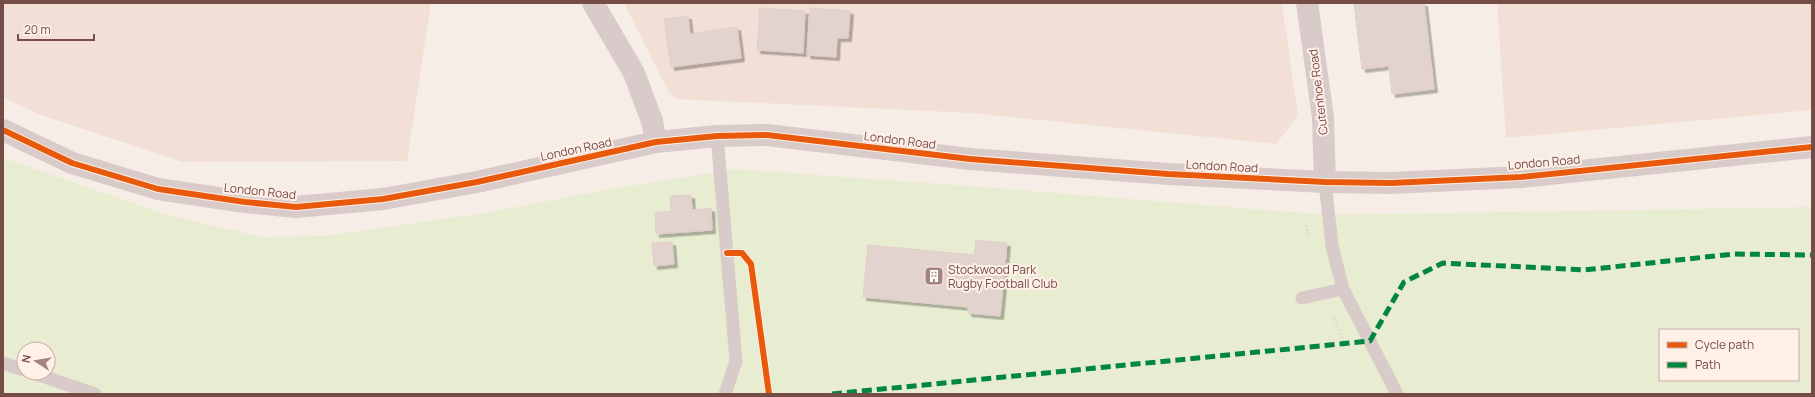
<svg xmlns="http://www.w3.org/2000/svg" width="1815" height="397" viewBox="0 0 1815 397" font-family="Manrope,sans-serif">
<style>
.residential{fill:#f2dfd5}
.green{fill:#e8ecd1;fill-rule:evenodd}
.building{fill:#e3d3cf;stroke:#e0cec9;filter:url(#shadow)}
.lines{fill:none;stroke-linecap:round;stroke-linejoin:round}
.path{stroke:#d8cbc9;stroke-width:2.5;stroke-dasharray:1 3;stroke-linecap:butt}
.lane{stroke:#d8cbc9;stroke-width:13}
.street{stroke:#d8cbc9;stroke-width:22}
.secondary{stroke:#d8cbc9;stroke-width:22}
.quiet{stroke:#00873e;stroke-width:5;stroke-dasharray:10 5;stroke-linecap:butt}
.cycleway-casing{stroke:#fff0e8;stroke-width:8}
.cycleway{stroke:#e8590c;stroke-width:6}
.labels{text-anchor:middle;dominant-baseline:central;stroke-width:4;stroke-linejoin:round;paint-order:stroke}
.street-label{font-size:12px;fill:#764c47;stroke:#fff0e8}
.poi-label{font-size:12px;fill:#764c47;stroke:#fff0e8;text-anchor:start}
</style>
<defs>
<filter id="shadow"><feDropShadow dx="3.5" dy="3.5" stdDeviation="0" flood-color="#0004"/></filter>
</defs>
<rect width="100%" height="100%" fill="#f7ede7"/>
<path class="residential" d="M3,3H431L407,161L183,162L41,115L3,97Z
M624,3H1282L1298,116L1276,144L972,113L676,99L668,91Z
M1497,3H1812V110L1506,138Z"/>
<path class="green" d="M3,158L165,214L261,237L325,236L491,212L603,190L735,169L970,186L1328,215L1812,207V394H3ZM1660,330H1798V380H1660ZM24,349H48V373H24Z"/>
<path class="building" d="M1354,3H1424L1434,89L1392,94L1389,66L1362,69Z
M760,8L805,11L803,53L757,50Z
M810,8L850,11L848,38H837L836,57L807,55Z
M688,16L690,34L737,27L741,58L671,67L664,19Z
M691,195L692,210L711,208L712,230L656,234L655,213L671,211L670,196Z
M976,240L1007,243L1000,316L968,313V307L863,297L868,245L974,255Z
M672,242L674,264L654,266L652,243Z"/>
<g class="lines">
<path class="path" d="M1306,226L1310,237
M748,260L751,264L769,394
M1334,318L1344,344"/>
<path class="lane" d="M717,136L736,361L725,394
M1325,182L1332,246L1343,289L1397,394
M1302,298L1343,289
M3,363L24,370
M33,373L95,394"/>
<path class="street" d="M593,3L634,73L652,121L656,142"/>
<path class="secondary" d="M1307,3L1323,118L1325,182
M3,130L72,163L158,189L245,202L296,207L383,199L477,182L656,142L717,136L767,135L970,159L1168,174L1325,182L1391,183L1521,177L1812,147"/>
<path class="quiet" d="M832,394L1370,341L1404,282L1443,263L1584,270L1734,254L1812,255"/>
<defs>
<path id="cycleway" d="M3,130L72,163L158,189L245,202L296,207L383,199L477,182L656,142L717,136L767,135L970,159L1168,174L1325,182L1391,183L1521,177L1812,147
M727,253H742L751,264L769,394"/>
</defs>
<use href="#cycleway" class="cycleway-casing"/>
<use href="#cycleway" class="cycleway"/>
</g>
<defs>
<symbol id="building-square" viewBox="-11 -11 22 22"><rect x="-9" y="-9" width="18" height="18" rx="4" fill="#a3847f" stroke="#fff0e8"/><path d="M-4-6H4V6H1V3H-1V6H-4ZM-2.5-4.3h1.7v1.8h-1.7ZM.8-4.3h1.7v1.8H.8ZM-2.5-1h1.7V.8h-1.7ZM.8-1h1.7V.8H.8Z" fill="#fff"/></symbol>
</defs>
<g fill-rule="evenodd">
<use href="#building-square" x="923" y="265" width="22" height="22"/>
</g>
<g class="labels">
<g class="street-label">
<text transform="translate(1318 92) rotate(-97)">Cutenhoe Road</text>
<text transform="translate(900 140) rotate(7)">London Road</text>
<text transform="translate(576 149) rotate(-12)">London Road</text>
<text transform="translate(1544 162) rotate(-5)">London Road</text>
<text transform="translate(1222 166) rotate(3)">London Road</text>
<text transform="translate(260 191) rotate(6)">London Road</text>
</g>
<g class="poi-label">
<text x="948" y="269">Stockwood Park<tspan x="948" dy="14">Rugby Football Club</tspan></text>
</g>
</g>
<rect width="1815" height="397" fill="none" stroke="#764c47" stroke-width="8"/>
<rect x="1659" y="329" width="140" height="52" fill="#fff0e8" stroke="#c8aea8"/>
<rect x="1667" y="342" width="20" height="6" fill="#e8590c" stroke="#c8aea8"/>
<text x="1695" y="349" font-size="12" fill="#764c47">Cycle path</text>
<rect x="1667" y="362" width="20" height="6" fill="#00873e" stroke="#c8aea8"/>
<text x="1695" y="369" font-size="12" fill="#764c47">Path</text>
<g transform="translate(36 361) rotate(282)"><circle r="19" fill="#fff0e8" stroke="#c8aea8"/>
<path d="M0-3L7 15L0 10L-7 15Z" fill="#a3847f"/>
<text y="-6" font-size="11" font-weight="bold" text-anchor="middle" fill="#764c47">N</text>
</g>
<path d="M18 34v6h76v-6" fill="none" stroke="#764c47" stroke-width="2"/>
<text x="24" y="34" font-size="12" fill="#764c47" stroke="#fff0e8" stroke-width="3" paint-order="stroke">20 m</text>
</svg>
